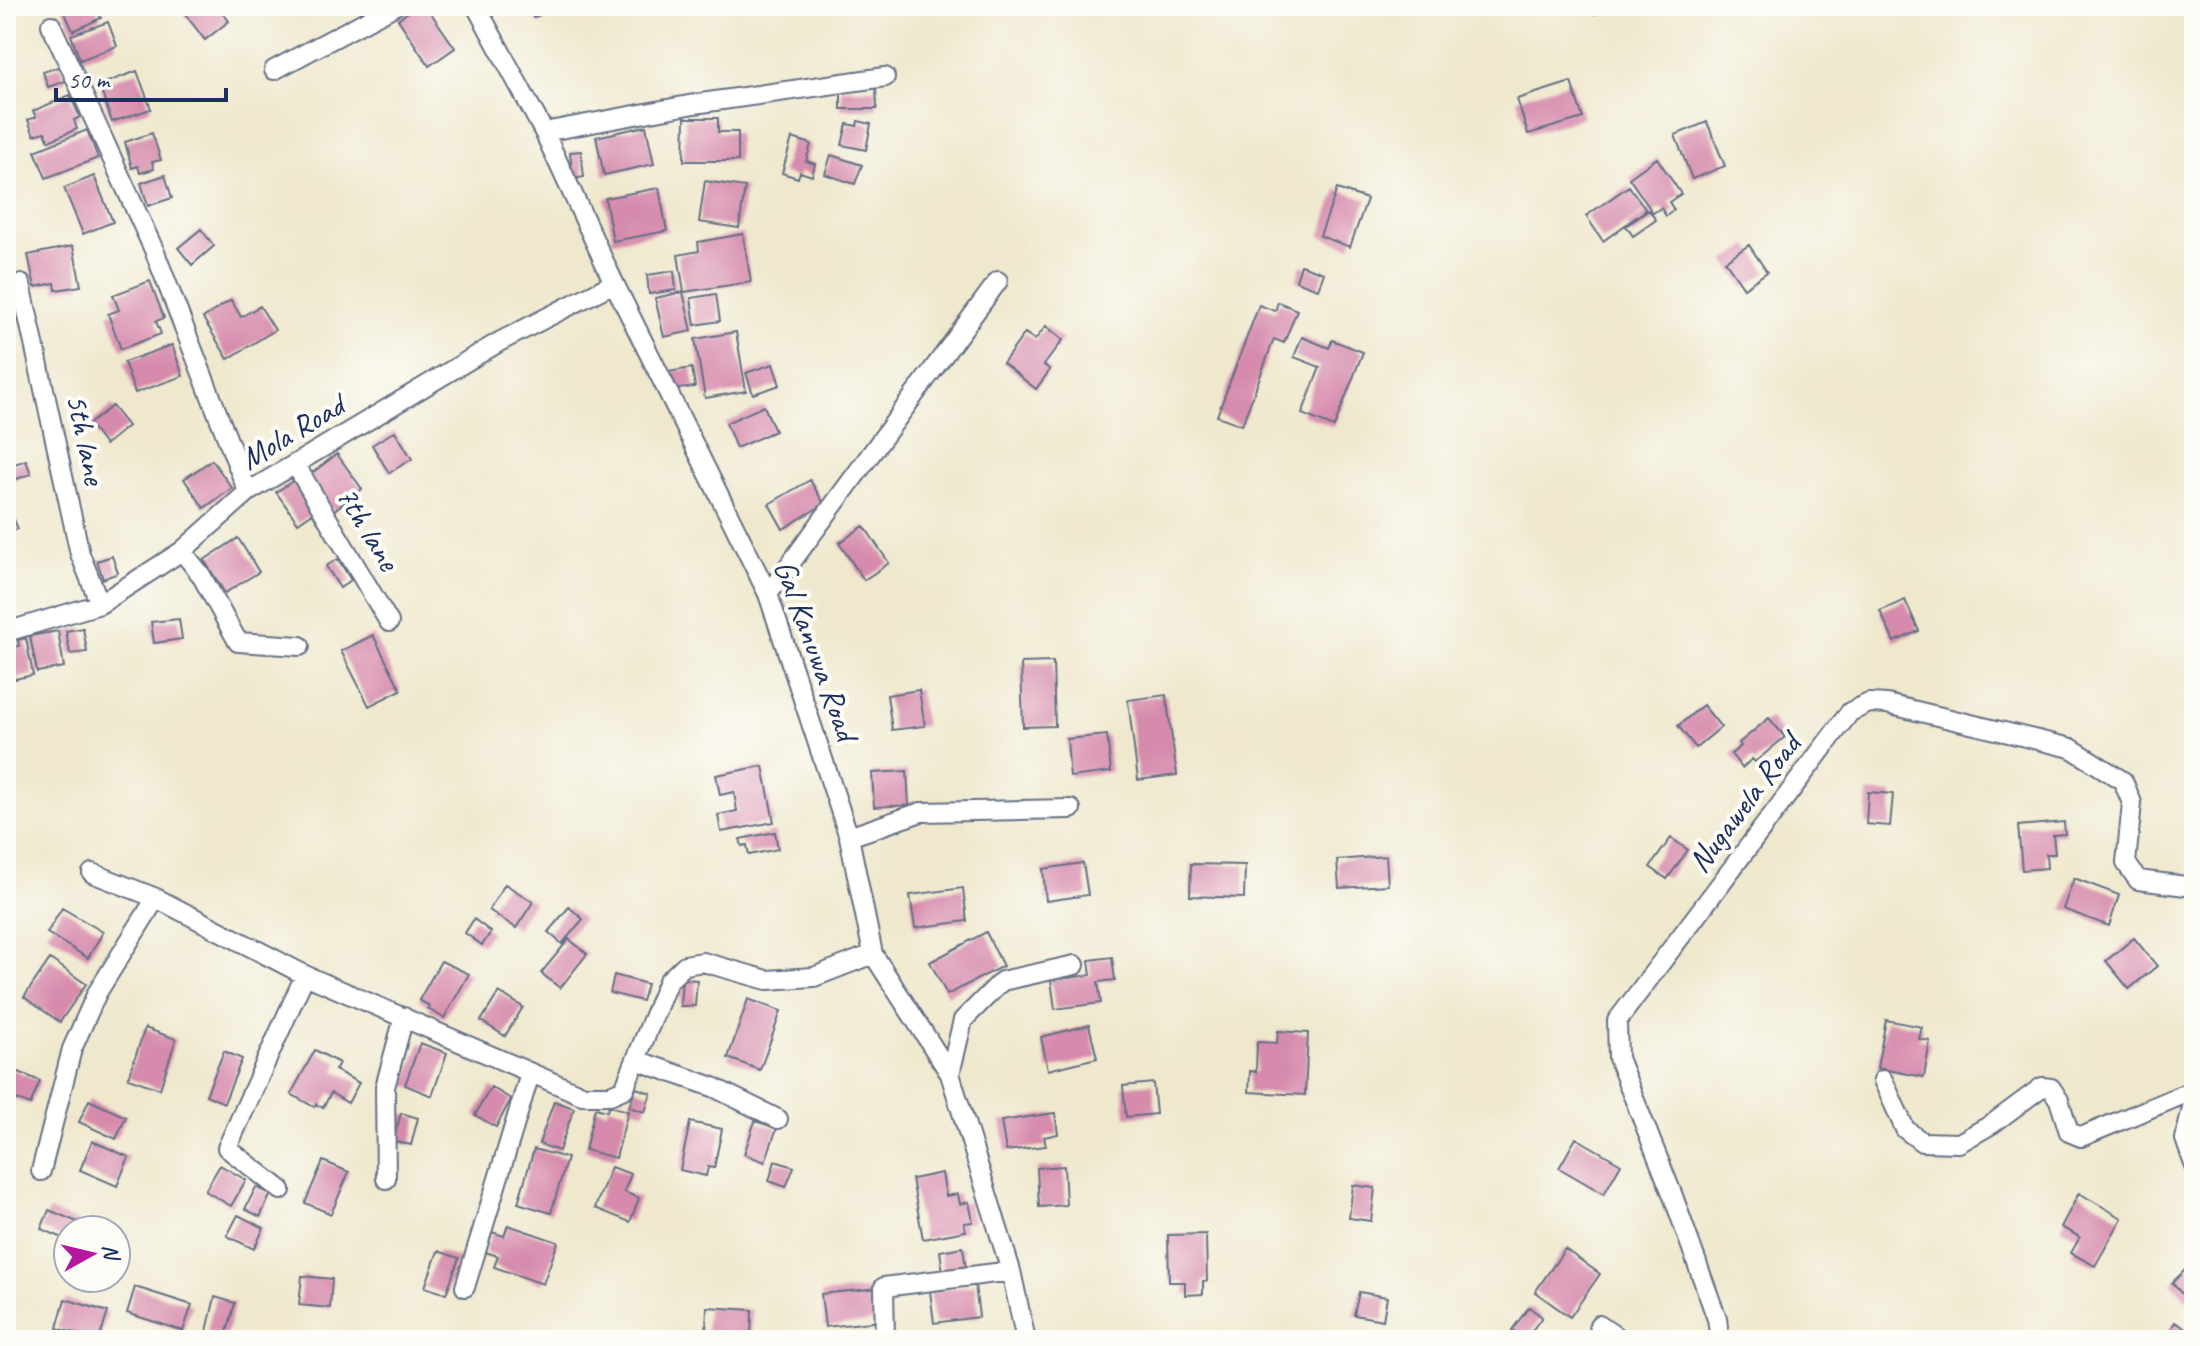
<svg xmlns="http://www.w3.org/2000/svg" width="2200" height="1346" viewBox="0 0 2200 1346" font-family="Caveat,sans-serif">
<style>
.building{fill:#d68aac}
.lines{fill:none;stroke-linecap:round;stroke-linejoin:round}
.street-casing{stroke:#657085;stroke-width:22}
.street{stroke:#fff;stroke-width:18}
.labels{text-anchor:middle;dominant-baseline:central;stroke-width:8;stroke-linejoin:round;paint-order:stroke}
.street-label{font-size:32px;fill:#1b2f5e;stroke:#fdfcf7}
</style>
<rect width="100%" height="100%" fill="#fdfcf7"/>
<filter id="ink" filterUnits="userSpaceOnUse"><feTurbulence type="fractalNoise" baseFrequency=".0125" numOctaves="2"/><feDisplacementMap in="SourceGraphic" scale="16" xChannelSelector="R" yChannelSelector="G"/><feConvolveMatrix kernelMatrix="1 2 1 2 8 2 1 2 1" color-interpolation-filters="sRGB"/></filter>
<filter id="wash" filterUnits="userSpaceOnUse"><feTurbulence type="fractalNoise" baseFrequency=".006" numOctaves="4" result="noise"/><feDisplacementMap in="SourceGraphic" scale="32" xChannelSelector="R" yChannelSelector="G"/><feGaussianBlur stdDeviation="1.8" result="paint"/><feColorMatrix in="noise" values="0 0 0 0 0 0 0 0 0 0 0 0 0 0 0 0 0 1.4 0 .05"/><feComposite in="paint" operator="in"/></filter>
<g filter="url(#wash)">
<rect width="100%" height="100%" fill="#efe8cd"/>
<g id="blocks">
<path class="building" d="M95,6L101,18L73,31L62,7Z
M179,6H217L229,21L205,40Z
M417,6H426L455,48L429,66L398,19Z
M527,6H560L533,18Z
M1593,6H1629V8L1594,14Z
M108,22L117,46L80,60L71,35Z
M61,66L66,81L48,87L43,72Z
M137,71L151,109L112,122L99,85Z
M1571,82L1583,118L1528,134L1517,99Z
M841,89H876L877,109H841Z
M70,95L80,117L74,120L77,129L49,141L45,132L34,135L28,120L36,117L33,111Z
M685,118H718V132H738V161H684Z
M858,121L871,124L866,150L842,145L847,124L857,126Z
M1707,122L1725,166L1692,179L1675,135Z
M646,126L654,164L604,175L596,137Z
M87,130L98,158L46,178L35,151Z
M152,133L161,160L152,162L154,169L140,173L138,166L132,168L125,142Z
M792,138L811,144L806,161L815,164L812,176L800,172L798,178L782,173Z
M581,151L584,177L573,179L570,152Z
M831,155L862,165L855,184L825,174Z
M1657,158L1681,194L1669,202L1674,210L1666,216L1661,208L1653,213L1629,178Z
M165,175L172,198L148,206L141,183Z
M94,176L113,222L83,234L64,188Z
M705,181L745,187L739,228L699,222Z
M1629,186L1646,210L1603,241L1586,216Z
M659,188L667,231L613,241L605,198Z
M1337,189L1367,199L1350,247L1320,236Z
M1649,210L1656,220L1633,236L1626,226Z
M201,229L214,246L192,265L178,248Z
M743,234L751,282L684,292L678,255L699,251L698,242Z
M1749,245L1767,272L1744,288L1725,261Z
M73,246L81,286L56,290L55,283L35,287L28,255Z
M1301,265L1324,273L1318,289L1296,281Z
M674,271L676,290L649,294L647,275Z
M6,275L17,322L6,324Z
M150,281L164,318L156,321L161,334L121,349L108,314L119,310L113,295Z
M683,292L692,331L664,337L655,298Z
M716,294L720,321L695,325L691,298Z
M231,300L241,317L260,306L275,330L228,359L203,318Z
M1278,302L1297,310L1284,343L1274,339L1242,425L1217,416L1259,305L1275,311Z
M1046,326L1063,340L1044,365L1050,370L1036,389L1003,363L1025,333L1035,340Z
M736,332L746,391L705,398L695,339Z
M1302,337L1329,348L1332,340L1363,352L1334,427L1302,414L1320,367L1294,357Z
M172,345L183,376L135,393L124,362Z
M773,364L780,385L753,394L746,373Z
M692,368L695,387L671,390L668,372Z
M112,406L128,426L105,445L89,424Z
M764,406L775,431L736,448L726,423Z
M395,431L412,459L389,473L372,445Z
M337,454L362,489L333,511L308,476Z
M26,460L31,474L11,481L6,467Z
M212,460L232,488L204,508L184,479Z
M296,479L317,510L298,523L276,492Z
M810,480L824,504L783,529L769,504Z
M8,506L18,529L6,534V507Z
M864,526L889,563L864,580L839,543Z
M238,538L259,572L225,593L204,560Z
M112,556L118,573L103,579L97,561Z
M338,559L351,580L340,588L326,566Z
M1905,600L1919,631L1894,642L1880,611Z
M179,619L182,639L154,643L151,622Z
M83,628L87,652L70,654L66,631Z
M58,631L64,667L37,672L30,636Z
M373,635L401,690L369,706L341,651Z
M26,638L33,675L10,680L6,648L19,646L18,640Z
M1053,662L1055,726L1023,727L1021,663Z
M919,690L925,726L892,730L887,695Z
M1166,695L1177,775L1138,780L1128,700Z
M1703,705L1721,727L1696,748L1678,726Z
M1769,718L1785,737L1755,762L1752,759L1742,768L1731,754L1741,746L1739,743Z
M1107,735L1111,772L1070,777L1067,739Z
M763,766L774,822L721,832L718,815L737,811L734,792L720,795L716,775Z
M907,771L909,805L874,807L872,773Z
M1868,792L1893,794L1890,826L1866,824Z
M2064,822L2065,834L2053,835L2055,854H2046L2047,868L2022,870L2018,826Z
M775,832L778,849L749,855L747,845L742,846L740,839Z
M1671,838L1688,850L1667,879L1650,867Z
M1386,856L1388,885L1339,888L1337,860Z
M1083,863L1088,895L1046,901L1043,869Z
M1191,864L1245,865L1244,898L1190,896Z
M2074,878L2119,895L2109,926L2063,909Z
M505,884L533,902L516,928L489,910Z
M963,888L967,921L915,928L910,895Z
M569,907L583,919L562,944L548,932Z
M62,908L103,932L88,958L47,933Z
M474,919L491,932L482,945L465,933Z
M986,932L1003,966L947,995L930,962Z
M2134,938L2157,966L2129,989L2106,961Z
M569,939L587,954L560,988L541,973Z
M1112,957L1115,980L1098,982L1101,1003L1055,1009L1051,980L1091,975L1089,960Z
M50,959L86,984L60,1022L24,997Z
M441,961L469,974L444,1018L428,1009L430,1006L419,1000Z
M614,975L647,984L642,1001L610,993Z
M682,979L697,980L695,1006H680Z
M499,992L523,1007L505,1036L481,1021Z
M748,999L781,1011L760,1070L728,1058Z
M1886,1020L1922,1027L1919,1039L1930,1041L1924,1077L1877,1068Z
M1089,1025L1097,1058L1048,1070L1041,1037Z
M145,1028L176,1039L160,1089L128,1078Z
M1278,1031L1308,1033L1305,1095L1249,1092L1250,1071L1256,1072L1257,1042L1277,1043Z
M420,1043L447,1053L432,1096L405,1085Z
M315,1050L339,1063L335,1070L359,1083L348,1103L331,1093L323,1108L316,1104L314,1107L291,1094Z
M224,1051L242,1059L224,1103L206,1095Z
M12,1069L40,1081L30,1105L6,1095V1085Z
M1153,1083L1156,1114L1126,1117L1123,1086Z
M491,1087L511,1099L496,1127L475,1115Z
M636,1088L651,1093L645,1112L629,1107Z
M89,1100L126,1117L116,1139L79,1122Z
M554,1101L574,1108L559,1151L539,1144Z
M609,1106L628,1111L616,1158L585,1150L595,1108L607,1111Z
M401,1113L418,1118L411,1145L393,1141Z
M1055,1113L1058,1134L1044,1137L1046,1146L1006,1151L1001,1121Z
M755,1121L777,1128L765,1162L744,1154Z
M690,1122L722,1129L714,1168L708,1167L706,1176L680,1170Z
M1576,1138L1621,1164L1604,1194L1559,1168Z
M92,1141L129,1157L117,1186L80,1170Z
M534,1149L567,1158L551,1213L518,1203Z
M323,1161L349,1172L331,1214L305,1203Z
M775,1161L794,1167L786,1187L769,1181Z
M220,1165L246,1180L231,1206L205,1191Z
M1064,1166L1066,1205L1039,1207L1037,1168Z
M611,1167L631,1174L624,1192L639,1198L630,1222L595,1208Z
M942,1173L946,1196L958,1194L960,1204L969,1202L973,1222L964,1223L966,1231L923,1239L912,1179Z
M1353,1185L1375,1188L1371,1221L1349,1218Z
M256,1187L271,1194L260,1217L245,1209Z
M2079,1193L2122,1218L2095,1266L2071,1253L2080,1237L2061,1227Z
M49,1210L80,1223L77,1230H68V1240L41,1229Z
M238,1215L264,1228L254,1249L227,1236Z
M508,1225L558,1242L543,1284L494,1267L498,1256L485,1252L492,1232L504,1236Z
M1206,1234L1207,1281H1203V1294L1185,1295V1282H1169L1168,1235Z
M963,1247L966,1269L943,1272L940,1251Z
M1565,1249L1600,1274L1570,1317L1535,1292Z
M438,1251L459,1258L446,1294L425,1287Z
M2194,1261V1307L2172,1283Z
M302,1276L332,1279L330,1308L299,1305Z
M975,1285L979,1317L934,1323L930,1291Z
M135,1287L192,1305L183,1331L127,1313Z
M878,1288L881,1321L825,1327L821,1294Z
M1359,1292L1387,1297L1383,1320L1354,1315Z
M215,1297L235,1303L226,1336L207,1331Z
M65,1299L108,1312L99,1340L57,1328Z
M707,1307L752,1310L751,1337L706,1334Z
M1529,1307L1542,1317L1525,1340L1512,1330Z
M2175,1322L2194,1333V1340H2172L2166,1337Z"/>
</g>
</g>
<g filter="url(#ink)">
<use href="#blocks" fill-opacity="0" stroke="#657085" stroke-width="2"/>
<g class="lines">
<defs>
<path id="street" d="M476,6L544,132L614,283L768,594L849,837L873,954L950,1074L1011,1271L1026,1340
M51,25L154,250L248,492
M274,70L394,6
M544,132L694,104L885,77
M21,284L80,554L100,604
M295,464L389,622
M182,551L201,575L238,642L300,646
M768,594L998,281
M6,632L100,604L182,551L248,492L499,342L614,283
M849,837L921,812L1071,809
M92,873L156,898
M636,1060L713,1087L778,1119
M950,1074L963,1020L1002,981L1075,965
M1883,1080L1905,1129L1922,1142L1959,1143L1992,1124L2042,1087L2051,1088L2059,1100L2069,1132L2081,1137L2194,1090
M2194,1099L2185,1139L2194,1164
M41,1171L72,1049L97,993L156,898L305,975L582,1095H610L624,1089L668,981L685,965L703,962L767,980L814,977L873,954
M386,1179L385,1087L404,1017
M281,1190L227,1148L305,975
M465,1287L530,1074
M1599,1325L1621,1340
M882,1340H885L884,1287L1011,1271
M1720,1340L1717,1319L1673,1196L1618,1058L1617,1021L1850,712L1869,703L1887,704L2071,748L2123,781L2132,803L2126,863L2138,880L2194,887"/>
</defs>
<use href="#street" class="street-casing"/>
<use href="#street" class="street"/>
</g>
</g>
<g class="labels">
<g class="street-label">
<text transform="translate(292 432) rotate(-31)">Mola Road</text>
<text transform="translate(86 439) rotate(78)">5th lane</text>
<text transform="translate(368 528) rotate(59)">7th lane</text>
<text transform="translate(816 650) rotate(70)">Gal Kanuwa Road</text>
<text transform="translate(1744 803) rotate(-53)">Nugawela Road</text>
</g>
</g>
<rect width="2200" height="1346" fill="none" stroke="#fdfcf7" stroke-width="32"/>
<g transform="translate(92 1254) rotate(82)"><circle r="38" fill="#fdfcf7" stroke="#a3aaba" stroke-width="2"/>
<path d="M0-6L14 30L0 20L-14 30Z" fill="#b5179e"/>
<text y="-12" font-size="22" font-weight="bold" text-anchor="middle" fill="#1b2f5e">N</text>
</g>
<path d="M56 88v12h170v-12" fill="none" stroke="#1b2f5e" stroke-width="4"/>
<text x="68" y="88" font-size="24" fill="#1b2f5e" stroke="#fdfcf7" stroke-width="6" paint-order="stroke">50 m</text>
</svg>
